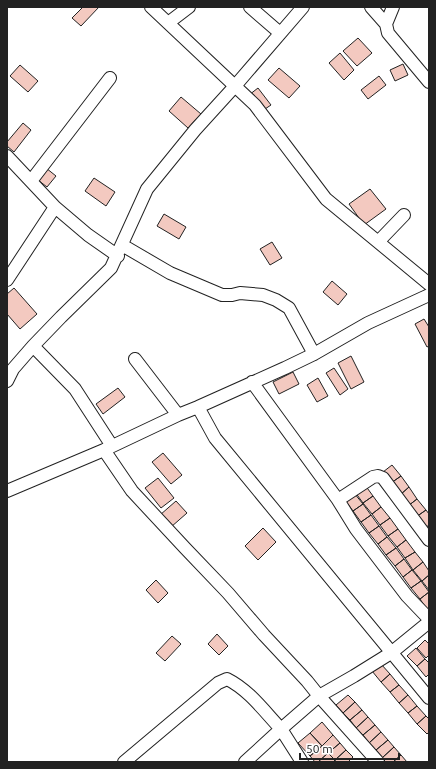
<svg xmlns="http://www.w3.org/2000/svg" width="436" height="769" viewBox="0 0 436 769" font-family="Ubuntu,sans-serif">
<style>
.building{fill:#f3c9c0;stroke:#222}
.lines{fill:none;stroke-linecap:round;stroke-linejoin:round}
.minor-casing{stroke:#222;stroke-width:14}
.minor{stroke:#fff;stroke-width:12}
</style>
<rect width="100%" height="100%" fill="#fff"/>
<path class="building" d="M83,7H99L81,26L72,18Z
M358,38L372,53L357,66L343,51Z
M340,53L354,70L344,80L329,63Z
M403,64L408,75L395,81L390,70Z
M20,65L38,81L28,92L10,76Z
M279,68L300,86L289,98L268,80Z
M379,76L386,85L368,99L361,90Z
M258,88L271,105L262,111L249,95Z
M181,97L201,114L188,128L169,111Z
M23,123L31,130L14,152L7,146V142Z
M46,168L56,176L47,187L38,180Z
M94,178L115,192L106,206L85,191Z
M370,189L386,209L364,225L349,204Z
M164,214L186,227L179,239L157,226Z
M272,242L282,258L270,265L260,249Z
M332,281L347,294L338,305L323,292Z
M14,288L37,314L20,329L7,314V294Z
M424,319L429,327V346L427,347L415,324Z
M351,356L364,382L351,389L338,363Z
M334,368L348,389L340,395L326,373Z
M293,372L299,384L279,394L273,382Z
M318,378L328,396L317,402L307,385Z
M118,388L125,397L103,414L96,404Z
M163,453L182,475L171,484L152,462Z
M392,465L401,476L391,483L383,472Z
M401,476L409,487L400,495L391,483Z
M158,478L174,498L161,508L145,488Z
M365,485L373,496L363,503L355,492Z
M409,487L417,499L408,506L400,495Z
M354,493L363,504L353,511L345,500Z
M373,496L381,507L372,514L363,503Z
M417,499L426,510L416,517L408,506Z
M176,501L187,513L171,527L160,515Z
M363,504L371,515L361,522L353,511Z
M381,507L390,518L380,525L372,514Z
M426,510L429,514V525L425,528L416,517Z
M371,515L379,526L369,533L361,522Z
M390,518L398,529L388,536L380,525Z
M379,526L387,537L378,544L369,533Z
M263,528L276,542L258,560L245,546Z
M398,529L406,540L397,547L388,536Z
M387,537L396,548L386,555L378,544Z
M406,540L415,552L405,558L397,547Z
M396,548L404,559L395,566L386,555Z
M415,552L423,562L413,570L405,558Z
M404,559L412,570L403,577L395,566Z
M423,562L429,571V575L422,581L413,570Z
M412,570L421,581L411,588L403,577Z
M429,575V590L422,581Z
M156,580L168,593L158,603L146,590Z
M421,581L429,592L420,599L411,588Z
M429,592V610L428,611L420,599Z
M217,634L228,646L219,655L208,644Z
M172,636L181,644L165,661L156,653Z
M425,640L429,644V655L426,658L417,648Z
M416,648L425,659L417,666L407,656Z
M425,659L429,663V674L426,677L417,666Z
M381,664L390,674L381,682L372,671Z
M390,674L399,685L390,692L381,682Z
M399,685L408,695L399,703L390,692Z
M348,695L355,702L343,713L336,705Z
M408,695L417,706L408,713L399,703Z
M355,702L362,710L350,720L343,713Z
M417,706L426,716L417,724L408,713Z
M362,710L368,717L356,728L350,720Z
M426,716L429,719V732L427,734L417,724Z
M368,717L375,725L363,735L356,728Z
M322,722L333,735L322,746L310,733Z
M375,725L381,732L369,743L363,735Z
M381,732L388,740L376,750L369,743Z
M310,733L322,746L310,756L298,743Z
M333,735L340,743L328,753L322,746Z
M388,740L394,747L382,758L376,750Z
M340,743L346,750L335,760L328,753Z
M322,746L328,753L318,762H315L310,756Z
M394,747L401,755L393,762H386L382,758Z
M346,750L353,757L348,762H336L335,760Z
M328,753L335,760L333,762H318Z
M401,755L407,762H393Z"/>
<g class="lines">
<defs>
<path id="minor" d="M151,7L255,105L326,199L429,284
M250,7L280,33
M371,7L386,24
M393,7L386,24L388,33L429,82
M168,23L189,7
M7,156L55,207L88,235L118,256
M31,181L110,78
M378,242L404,215
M122,245L170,273L222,295H232L240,293L263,295L276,300L289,308L314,354
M7,280L55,207
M33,346L75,389L112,446
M135,359L178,415
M7,381L13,369L33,346L61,317L111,268L147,189L195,130L235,86L303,7
M252,382L338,500L356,529L407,596L429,619
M198,407L215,438L429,698
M104,450L132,491L185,548L228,593L264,635L307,681L319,696L281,729L302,762
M7,491L104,450L178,415L198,407L285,368L314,354L368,323L429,295
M338,500L373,477L378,476L383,478L429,540
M124,762L218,683L227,679C249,690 264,711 281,729L245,762
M378,762L319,696L354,676L391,653L429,622"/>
</defs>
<use href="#minor" class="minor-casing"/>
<use href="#minor" class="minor"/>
</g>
<rect width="436" height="769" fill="none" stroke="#222222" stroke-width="16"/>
<path d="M300 753v6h99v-6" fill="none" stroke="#222222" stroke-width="2"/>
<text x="306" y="753" font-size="12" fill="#222222" stroke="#ffffff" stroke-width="3" paint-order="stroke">50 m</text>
</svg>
